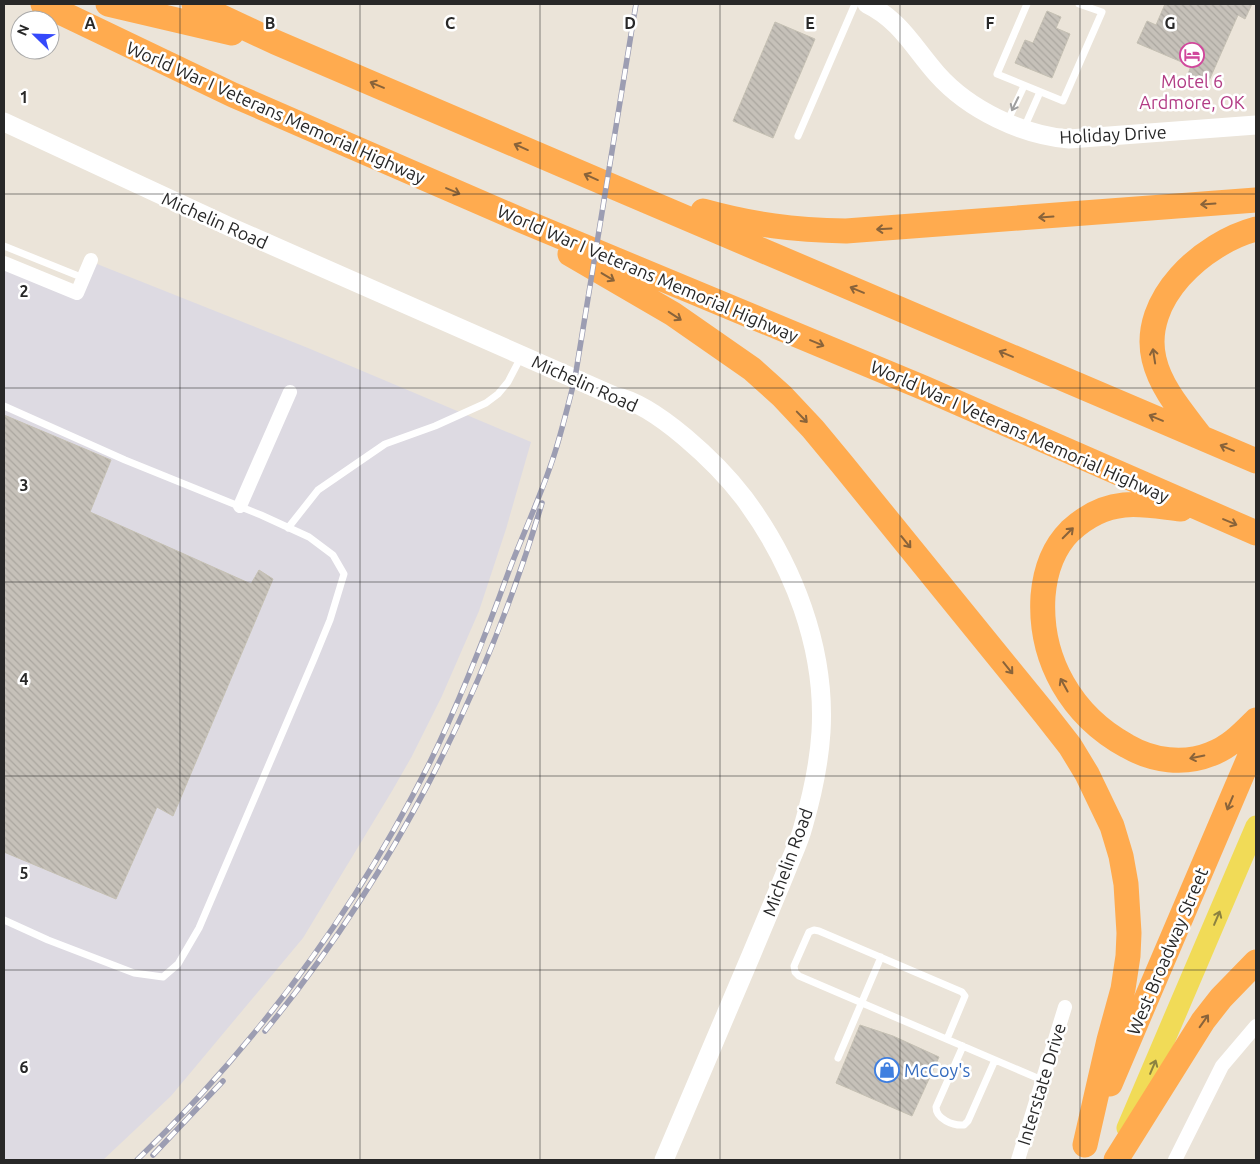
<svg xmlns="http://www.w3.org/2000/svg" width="1260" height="1164" viewBox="0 0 1260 1164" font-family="Ubuntu,sans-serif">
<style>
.industrial{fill:#dddae2}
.building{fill:url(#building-back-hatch);stroke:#c5c0b3}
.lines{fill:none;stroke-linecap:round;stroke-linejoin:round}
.lane{stroke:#fff;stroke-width:7}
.street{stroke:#fff;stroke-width:14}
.secondary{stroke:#fff;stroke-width:19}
.primary{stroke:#f1db57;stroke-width:21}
.highway{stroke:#ffab4f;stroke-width:25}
.rail-casing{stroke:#9c9db2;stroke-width:5.5}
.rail{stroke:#fff;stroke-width:4;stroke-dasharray:11;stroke-linecap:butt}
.oneway{stroke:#89633a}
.oneway2{stroke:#9e9e9e}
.oneway3{stroke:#8c8240}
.grid{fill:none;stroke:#282828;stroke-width:1;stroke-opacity:0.55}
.labels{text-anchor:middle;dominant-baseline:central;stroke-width:5;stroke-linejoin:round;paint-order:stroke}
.hotel-label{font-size:18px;fill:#b23c85;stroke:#fff}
.street-label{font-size:18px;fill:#282828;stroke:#fff}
.shop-label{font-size:18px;fill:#366cbe;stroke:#fff;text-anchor:start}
.grid-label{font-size:16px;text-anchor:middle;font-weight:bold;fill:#282828;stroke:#fff;stroke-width:5;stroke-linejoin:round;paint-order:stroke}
</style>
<defs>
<pattern id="building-back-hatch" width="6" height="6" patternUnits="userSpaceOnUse" patternTransform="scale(1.25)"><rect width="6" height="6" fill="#c6c1b9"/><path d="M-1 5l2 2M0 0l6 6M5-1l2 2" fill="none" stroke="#aaa69f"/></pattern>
</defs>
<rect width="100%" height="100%" fill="#ebe4d9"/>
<path class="industrial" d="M87,260L308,348L531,442L506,529L479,611L441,698L412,756L392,791L303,938L171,1096L103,1160H4V270L74,297Z"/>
<path class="building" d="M1165,4H1252L1245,19L1238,15L1208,83L1188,74L1191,66L1137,43L1147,21L1156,25Z
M1047,11L1061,17L1056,28L1070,34L1052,78L1015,63L1025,40L1033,43Z
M775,22L815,39L773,138L733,121Z
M4,415L111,460L90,512L251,584L259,570L273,579L173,816L157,807L116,899L4,852Z
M860,1025L893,1036L939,1057L912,1116L836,1083Z"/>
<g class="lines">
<path class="lane" d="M1027,4L997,74L1063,101L1102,12L1079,4
M1007,122L1024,86
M1024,128L1040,92
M798,136L855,4
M4,246L76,275
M4,406L125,460L261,515L309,537L333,555L344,574L330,620L314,659L199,928L178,964L163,977L134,973L48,940L4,920
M288,528L318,490L385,444L435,426L486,403L498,394L508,382L521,357
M947,1039L965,996L962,992L819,931L814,930L809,932L794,966L795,972L799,976L1042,1080
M963,1046L936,1107C936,1119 953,1126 964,1125L968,1121L995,1060
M838,1058L881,957"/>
<path class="street" d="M4,263L77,293L91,260
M240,506L290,392
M1018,1160L1065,1007
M1175,1160L1222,1066L1256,1026"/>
<path class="secondary" d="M867,4C900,20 914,48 937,74C969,110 1022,135 1069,139L1256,125
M4,122L228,226L614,396C656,404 718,464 744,498C793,564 826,648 821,732C819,764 812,796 803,827C800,839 794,852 789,864C777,894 764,924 752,953C723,1022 693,1091 664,1160"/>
<path class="primary" d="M1127,1128L1256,826"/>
<path class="highway" d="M43,4L233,95L523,221L924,388L1256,533
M108,4L232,33
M194,4L275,42L616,188L1256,461
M703,211C754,225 793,230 846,231L1256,200
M570,254L673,314L752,369L782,396L813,429L842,464L1045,714L1070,746L1087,774L1112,826L1121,856L1126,884L1129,933L1128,956L1123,989L1109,1040L1085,1145
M1201,437C1183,413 1161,389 1154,359C1140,299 1203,243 1256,229
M1181,509C1162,507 1142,503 1124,505C1103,507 1085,517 1070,531C1053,548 1045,572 1043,596C1039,660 1072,716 1127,746C1153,761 1184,765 1211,754C1230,747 1243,733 1256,720
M1110,1084L1256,742
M1116,1160L1203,1021L1221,998L1256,962"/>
<defs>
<path id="rail" d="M265,1031C392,876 485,695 542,503
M153,1155L223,1081
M137,1160C256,1045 356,910 430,762C461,699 486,634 510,568C525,529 544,489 556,449C563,426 569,402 575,378L636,4"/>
</defs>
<use href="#rail" class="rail-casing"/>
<use href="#rail" class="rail"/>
</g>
<defs><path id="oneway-shaft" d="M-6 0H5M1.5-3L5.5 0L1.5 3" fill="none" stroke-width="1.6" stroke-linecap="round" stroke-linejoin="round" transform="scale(1.25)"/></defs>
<g class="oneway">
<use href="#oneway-shaft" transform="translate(377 85) rotate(-157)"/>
<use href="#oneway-shaft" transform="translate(521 147) rotate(-156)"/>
<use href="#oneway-shaft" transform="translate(591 177) rotate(-156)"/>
<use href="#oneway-shaft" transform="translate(453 191) rotate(23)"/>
<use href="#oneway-shaft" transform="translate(1208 204) rotate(176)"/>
<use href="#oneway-shaft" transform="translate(1046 217) rotate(176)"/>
<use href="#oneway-shaft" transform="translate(884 229) rotate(177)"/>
<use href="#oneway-shaft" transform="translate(608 277) rotate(31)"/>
<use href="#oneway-shaft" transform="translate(857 290) rotate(-157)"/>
<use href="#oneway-shaft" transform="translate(675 316) rotate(33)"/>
<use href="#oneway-shaft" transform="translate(817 343) rotate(23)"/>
<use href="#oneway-shaft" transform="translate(1006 354) rotate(-157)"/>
<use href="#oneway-shaft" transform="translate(1154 356) rotate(-99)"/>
<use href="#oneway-shaft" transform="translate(802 417) rotate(46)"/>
<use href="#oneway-shaft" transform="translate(1156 418) rotate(-157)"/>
<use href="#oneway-shaft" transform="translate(1227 448) rotate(-157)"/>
<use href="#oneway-shaft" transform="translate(1230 522) rotate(23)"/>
<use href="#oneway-shaft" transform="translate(1068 533) rotate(-45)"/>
<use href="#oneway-shaft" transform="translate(906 542) rotate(51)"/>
<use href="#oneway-shaft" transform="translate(1008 668) rotate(51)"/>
<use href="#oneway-shaft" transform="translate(1064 685) rotate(-119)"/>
<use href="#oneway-shaft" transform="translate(1197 757) rotate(168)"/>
<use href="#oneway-shaft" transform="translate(1230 803) rotate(113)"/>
<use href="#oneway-shaft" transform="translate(1204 1021) rotate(-55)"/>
</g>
<use class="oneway2" href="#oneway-shaft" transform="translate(1015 104) rotate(116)"/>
<g class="oneway3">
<use href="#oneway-shaft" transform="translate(1217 918) rotate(-67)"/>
<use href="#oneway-shaft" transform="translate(1153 1067) rotate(-67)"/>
</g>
<path class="grid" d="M180,4V1160M360,4V1160M540,4V1160M720,4V1160M900,4V1160M1080,4V1160M4,194H1256M4,388H1256M4,582H1256M4,776H1256M4,970H1256"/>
<defs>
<symbol id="hotel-ring" viewBox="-11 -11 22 22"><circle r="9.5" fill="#fff" stroke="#d1479c" stroke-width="1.5"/><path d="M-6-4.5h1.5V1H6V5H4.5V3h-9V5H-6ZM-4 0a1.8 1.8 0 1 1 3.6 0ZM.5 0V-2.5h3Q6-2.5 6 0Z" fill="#d1479c"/></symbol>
<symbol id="shop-ring" viewBox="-11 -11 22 22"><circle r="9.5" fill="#fff" stroke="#3f7fe0" stroke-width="1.5"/><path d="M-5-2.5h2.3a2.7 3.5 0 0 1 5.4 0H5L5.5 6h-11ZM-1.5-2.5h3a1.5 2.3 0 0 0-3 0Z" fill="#3f7fe0"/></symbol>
</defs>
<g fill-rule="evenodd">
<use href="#hotel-ring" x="1178" y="41" width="28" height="28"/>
<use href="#shop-ring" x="873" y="1056" width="28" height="28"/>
</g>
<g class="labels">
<g class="hotel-label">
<text x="1192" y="81">Motel 6<tspan x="1192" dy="21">Ardmore, OK</tspan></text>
</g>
<g class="street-label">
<text transform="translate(276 112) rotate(24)">World War I Veterans Memorial Highway</text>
<text transform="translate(1113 134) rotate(-3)">Holiday Drive</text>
<text transform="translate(215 220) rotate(24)">Michelin Road</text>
<text transform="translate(648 273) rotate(23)">World War I Veterans Memorial Highway</text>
<text transform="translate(585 383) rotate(24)">Michelin Road</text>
<text transform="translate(1020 431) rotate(24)">World War I Veterans Memorial Highway</text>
<text transform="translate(787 862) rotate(-70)">Michelin Road</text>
<text transform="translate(1167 951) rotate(-67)">West Broadway Street</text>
<text transform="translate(1041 1084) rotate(-73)">Interstate Drive</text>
</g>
<g class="shop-label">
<text x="904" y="1070">McCoy's</text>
</g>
</g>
<g class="grid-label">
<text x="90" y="29">A</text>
<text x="270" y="29">B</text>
<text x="450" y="29">C</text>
<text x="630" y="29">D</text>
<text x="810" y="29">E</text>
<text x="990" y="29">F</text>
<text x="1170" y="29">G</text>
<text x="24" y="103">1</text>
<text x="24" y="297">2</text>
<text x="24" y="491">3</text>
<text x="24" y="685">4</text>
<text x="24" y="879">5</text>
<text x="24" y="1073">6</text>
</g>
<rect width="1260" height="1164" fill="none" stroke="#282828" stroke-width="10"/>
<g transform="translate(35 35) rotate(293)"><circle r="24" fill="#ffffff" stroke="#a9a9a9"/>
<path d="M0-4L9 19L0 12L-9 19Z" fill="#3549fb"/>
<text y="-8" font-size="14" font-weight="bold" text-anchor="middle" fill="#282828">N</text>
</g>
</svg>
